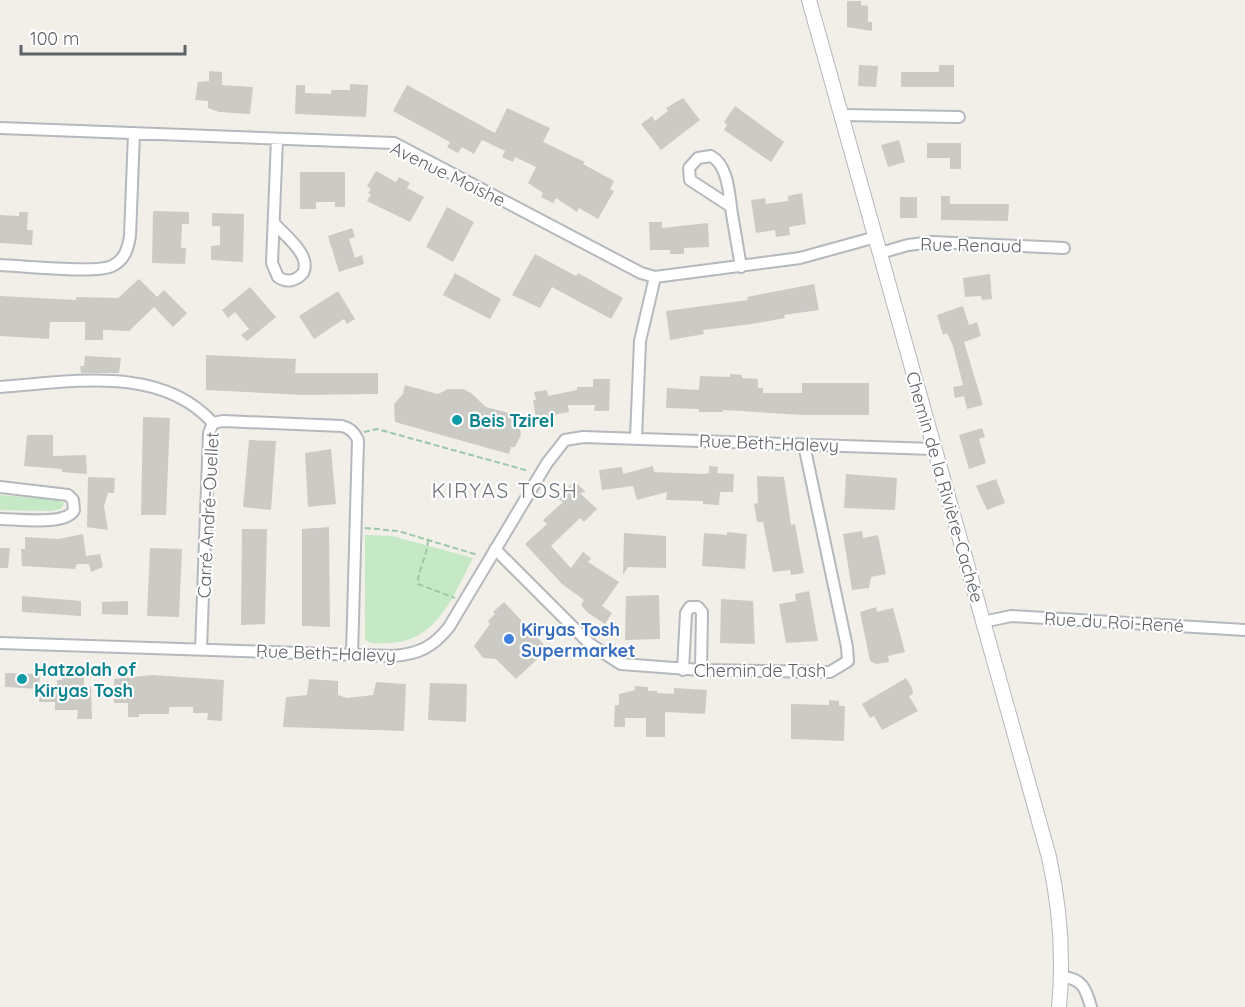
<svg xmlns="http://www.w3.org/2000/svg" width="1245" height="1007" viewBox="0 0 1245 1007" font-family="Quicksand,sans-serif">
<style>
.green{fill:#c5e8c5}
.building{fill:#cccac5}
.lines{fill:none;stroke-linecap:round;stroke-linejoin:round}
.minor-casing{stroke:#b5b8bc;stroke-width:14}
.tertiary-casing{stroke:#b5b8bc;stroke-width:16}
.path{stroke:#9cc7a9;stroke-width:2;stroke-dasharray:6 3;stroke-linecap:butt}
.minor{stroke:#fff;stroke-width:10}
.tertiary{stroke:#fff;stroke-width:14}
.culture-dot{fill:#0f9aa8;stroke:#fff;stroke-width:2}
.shop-dot{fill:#3f7fe0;stroke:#fff;stroke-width:2}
.labels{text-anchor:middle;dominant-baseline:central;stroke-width:4.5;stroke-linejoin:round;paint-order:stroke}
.street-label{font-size:18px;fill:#5f6368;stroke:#fff}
.culture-label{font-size:18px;font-weight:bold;fill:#0d838f;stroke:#fff;text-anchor:start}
.shop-label{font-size:18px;font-weight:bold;fill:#366cbe;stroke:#fff;text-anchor:start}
.quarter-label{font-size:21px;letter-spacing:1.5px;fill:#70757a;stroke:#fff}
</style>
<rect width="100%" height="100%" fill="#f1efe8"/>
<path class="green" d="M0,495L58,500L64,503L61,509L50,511L0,510Z
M365,535L392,536L473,558C453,596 437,643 387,643C379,643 372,645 365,640Z"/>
<path class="building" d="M847,1H861V5L868,6V22H872V31L847,27Z
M859,65L878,66L876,87L858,86Z
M939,65H954V87H901V72H939Z
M209,71L222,72V85L253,87L250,114L219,112L208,108V101L195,100L198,82L209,81Z
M350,84L368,85L366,117L295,114L296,85H305V93L331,94V90H350Z
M407,85L495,133L507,108L550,128L543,142L585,162L583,164L614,181L610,189L614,191L598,219L579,208L577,212L556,198L553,203L541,197L543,193L528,183L536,167L515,157L513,162L502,157L505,151L482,140L474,154L462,147L458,153L447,147L450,142L393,111Z
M683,98L700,120L661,150L641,124L652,116L655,121L668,111L666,108Z
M735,106L784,142L771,162L724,130L727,125L724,122Z
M899,140L905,162L888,167L881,145Z
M927,143H961V169H950V158H927Z
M376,171L396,182L399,177L410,183L407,188L424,197L410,222L367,201L371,194L368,193L371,189L367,186Z
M300,172H345V207H335V202H316V209H300Z
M802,193L806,224L789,227L790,235L776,237L775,230L756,233L751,200L765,198L766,204L788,201V196Z
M941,196H950V204H1009L1008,221L941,220Z
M900,197H917V218H900Z
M447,207L474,222L453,262L426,247Z
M153,211L189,212V224H182L181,248H186L185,264L152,263Z
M19,212H28L27,230H33L32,245L0,243V215L19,216Z
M212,213L244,214L243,262L211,260V246L220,245V226H212Z
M649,222H662V228L708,223L709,247L684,248V254H670V250H650Z
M352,228L355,237L349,239L355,258L362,255L364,264L339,272L328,236Z
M535,254L576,276L578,273L623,298L611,319L552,287L540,308L512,295Z
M455,273L501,299L490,319L443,295Z
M990,274L992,299L982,300L981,296L965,297L963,278Z
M139,279L157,297L164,290L187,313L173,327L154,307L129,331L103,330V340H85V322H50L49,339L0,336V296L76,300V297L118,298Z
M814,284L819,310L784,315L785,318L752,324L703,330L704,334L670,340L666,311L748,300L747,297Z
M250,287L276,317L247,341L241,335L249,329L235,312L228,318L222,310Z
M338,291L355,319L347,324L344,319L314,339L299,316Z
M963,306L969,325L977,322L981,336L964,342L983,405L967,409L964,396L955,398L953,387L963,385L953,346L947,333L943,335L937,315Z
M206,355L296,359L295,373H378V394L304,395L206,390Z
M85,356L121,358L119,373H81L80,366H84Z
M730,374L742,375V378L758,379V388H763V393H802V383H869V415H802L723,410V412H699V409L666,408L667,388L699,390L700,376L730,377Z
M593,379H610L609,411H594L595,405H568L569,412L536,418L533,400H536L534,392L547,390L548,396L577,390V387H593Z
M405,385L438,394L448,389H463L471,393L486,407L520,416L518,423L521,434L519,439L515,447H511L509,454L395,422L394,404L403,394Z
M143,417L170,418L166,515H141Z
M982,428L985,437L979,439L986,463L969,469L959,435Z
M27,435H53V456L86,455L87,474L62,472V469L24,466Z
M249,440L276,441L271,510L243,507Z
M331,449L336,504L308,507L305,453Z
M653,466L654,472L704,474L709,473V466L718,467L717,473L734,474L733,492H720L719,505L703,504V501L666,500L667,492L637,500L633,486L602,490L599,470L622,467L623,474Z
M846,474L897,478L895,510L844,508Z
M757,476L784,477L791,525L795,524L804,573L791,575L790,570L773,572L763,522H757L754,504L758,503Z
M88,477L115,478L114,493H108L104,506L108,530L87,527Z
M996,479L1005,503L987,510L976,486Z
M574,481L586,492L580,493L597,509L584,522L580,518L551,546L571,568L583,552L591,558L588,562L619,582L602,606L612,613L605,624L588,613L581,605L584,600L562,584L525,544L547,524L543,520L563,502L558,499Z
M329,527L330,627L302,626V529Z
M242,529H267L265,624L241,625Z
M862,531L863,538L878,535L886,574L871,577L869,588L852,590L843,534Z
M727,532L747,534L745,569L702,566L704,533L727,535Z
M624,533L666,536V568L628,567L623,575Z
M83,534L86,556L100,554L103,567L91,572L89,564H77L75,569L22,566L21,549H25V537L58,539Z
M0,548H10L8,568H0Z
M150,548L182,549L179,617L147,616Z
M809,591L818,641L786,643L779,604L796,601L795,594Z
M659,595L660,639L625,640L626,596Z
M22,596L81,601V616L22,612Z
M721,599L753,601L755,644L720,643Z
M128,601V615L102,614V602Z
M504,602L548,649L516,679L496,659L483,658L474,646L490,624L488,621L495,614L493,612Z
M876,607L877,612L893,608L905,652L888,656L889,662L876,664L870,661L860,612Z
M5,673L40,674L39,689L5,687Z
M62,674L84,675V686L91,687L92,719H77L78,710H55V702H39L40,689H57V680H62Z
M152,675L224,680L222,721L207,720L208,713H193V707H169V714H139V717H128V703H114V679Z
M906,678L912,688L913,694L909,696L918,711L882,730L874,716L870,718L862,704Z
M309,679L338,681V695L347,698L373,695L376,682L406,684L404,731L283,727L286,697L307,695Z
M430,683L467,684L466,722L428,720Z
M635,686L648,687V691H657V693L674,694V688L707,690L705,714L665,712V737H646V718H625V727H614L615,705H619V694L635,690Z
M829,700L839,701V706H845L844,741L791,739V704L829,705Z"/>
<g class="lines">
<defs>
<path id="minor" d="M842,115L959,117
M0,128L394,143L641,273L655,277L800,258L876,237
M730,206L690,180L689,168L698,158L711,156C729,166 729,196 732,214L741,267
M274,223C285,236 312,255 303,273C296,281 287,283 278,277L272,263L277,139
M880,253L908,245L933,242L1064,248
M0,265C22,266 96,274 112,266C125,260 128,248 130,236L134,133
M0,387C71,382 160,364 213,423
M636,438L640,341L655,277
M0,487L68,495L73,500L74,510C66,526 17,519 0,519
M495,549L590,644L621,664L701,670L830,672L848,661L847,647L804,445
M983,622L1011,616L1245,630
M0,643L393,656C419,654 433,647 449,627L547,463L565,440L583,437L933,449
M201,649L209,433L213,423L223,421L342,426C350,428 355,433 358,440L352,655
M683,670L686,613L690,607H698L702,612L701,670
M1062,977C1082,978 1086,989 1091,1007"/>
<path id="tertiary" d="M809,0L1049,857C1060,907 1064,956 1059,1007"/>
</defs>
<use href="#minor" class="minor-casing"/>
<use href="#tertiary" class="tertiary-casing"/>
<path class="path" d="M364,432L377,429L529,471
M365,528L398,531L478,555
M428,540C428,553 416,577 418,584L455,598"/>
<use href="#minor" class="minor"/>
<use href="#tertiary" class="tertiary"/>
</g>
<g class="culture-dot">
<circle cx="457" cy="420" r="6"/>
<circle cx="22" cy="679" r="6"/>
</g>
<circle class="shop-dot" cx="509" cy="639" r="6"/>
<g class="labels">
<g class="street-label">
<text transform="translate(448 174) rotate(26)">Avenue Moishe</text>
<text transform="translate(971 245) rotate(1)">Rue Renaud</text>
<text transform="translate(769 443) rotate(2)">Rue Beth-Halevy</text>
<text transform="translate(945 487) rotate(74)">Chemin de la Rivière-Cachée</text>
<text transform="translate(208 515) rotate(-87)">Carré André-Ouellet</text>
<text transform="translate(1114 622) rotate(3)">Rue du Roi-René</text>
<text transform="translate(326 653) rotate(2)">Rue Beth-Halevy</text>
<text x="760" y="670">Chemin de Tash</text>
</g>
<g class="culture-label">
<text x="469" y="420">Beis Tzirel</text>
<text x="34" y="669">Hatzolah of<tspan x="34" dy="21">Kiryas Tosh</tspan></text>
</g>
<g class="shop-label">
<text x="521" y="629">Kiryas Tosh<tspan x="521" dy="21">Supermarket</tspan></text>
</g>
<g class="quarter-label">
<text x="505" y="490">KIRYAS TOSH</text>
</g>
</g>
<path d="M21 45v9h164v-9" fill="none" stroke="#5f6368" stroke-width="3"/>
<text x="30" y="45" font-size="18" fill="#5f6368" stroke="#ffffff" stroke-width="4.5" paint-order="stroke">100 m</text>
</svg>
